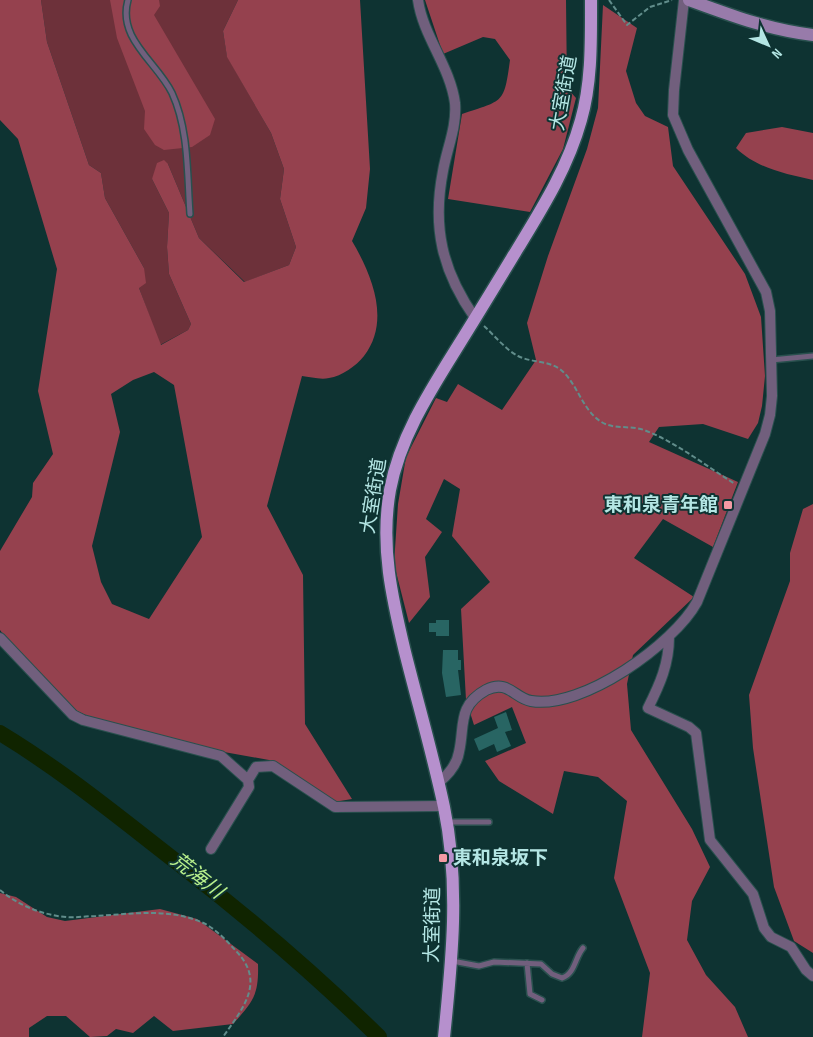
<svg xmlns="http://www.w3.org/2000/svg" width="813" height="1037" viewBox="0 0 813 1037" font-family="'Sofia Sans Condensed','Noto Sans JP',sans-serif">
<style>
.green{fill:#6d313a}
.forest{fill:#95414e;fill-rule:evenodd}
.lines{fill:none;stroke-linecap:round;stroke-linejoin:round}
.river{stroke:#102400;stroke-width:16}
.building{fill:#286563}
.lane-casing{stroke:#29504e;stroke-width:8}
.street-casing{stroke:#29504e;stroke-width:12}
.secondary-casing{stroke:#29504e;stroke-width:15}
.primary-casing{stroke:#29504e;stroke-width:15}
.path{stroke:#618d8b;stroke-width:2;stroke-dasharray:5 2.5;stroke-linecap:butt}
.lane{stroke:#715f7d;stroke-width:5}
.street{stroke:#715f7d;stroke-width:10}
.secondary{stroke:#987baa;stroke-width:12}
.primary{stroke:#b690cd;stroke-width:12}
.poi-dot{fill:#f49aa4;stroke:#0e3332;stroke-width:2}
.labels{text-anchor:middle;dominant-baseline:central;stroke-width:4;stroke-linejoin:round;paint-order:stroke}
.street-label{font-size:19px;fill:#b4e6e4;stroke:#0e3332}
.poi-label{font-size:19px;font-weight:bold;fill:#b4e6e4;stroke:#0e3332;text-anchor:end}
.water-label{font-size:20px;font-style:italic;fill:#b9f18c;stroke:#0e3332}
</style>
<rect width="100%" height="100%" fill="#0e3332"/>
<path class="green" d="M41,0H238L223,31L227,56L271,133L284,169L280,199L296,247L289,265L245,282L199,238L168,164L152,179L169,213L167,247L169,274L191,324L188,330L160,345L139,288L144,268L105,198L101,173L89,165L47,42Z"/>
<path class="forest" d="M0,0H41L47,42L89,165L101,173L105,198L144,268L146,283L139,288L161,345L188,330L191,324L169,274L167,247L169,213L152,179L157,163L164,160L168,164L199,238L244,282L289,265L296,247L280,199L284,169L271,133L227,57L223,31L238,0H360L370,169L366,208L352,241C372,275 391,321 364,356C356,366 342,376 329,378C321,380 310,377 302,376L267,506L303,575L305,724L352,799L334,802L269,760L224,752L92,718L77,711L14,649L0,630V551L32,497L33,483L53,454L38,391L57,269L18,139L0,120ZM154,372L174,385L202,537L149,619L112,604L101,582L92,546L120,432L111,394L133,380Z
M110,0H159L160,6L154,15L215,119L210,135L192,147L164,150L155,145L144,129L145,111L117,38Z
M425,0H566L567,88L576,98L563,149L530,212L448,199L462,114C504,100 504,104 510,60L495,39L483,37L443,54Z
M603,5L637,28L626,71L636,103L645,116L668,127L673,166L745,274L761,317L765,376L762,406L758,423L748,439L703,424L659,427L649,442L738,482L713,547L663,519L634,558L694,597L633,655L627,684L631,730L692,829L710,867L692,901L687,940L706,975L735,1007L748,1037H642L650,973L614,878L627,801L598,777L564,771L553,814L499,781L485,761L526,743L512,707L474,725L466,700L461,609L490,582L452,536L460,489L444,479L426,519L442,532L425,557L430,597L409,623L394,564L398,504L406,457L436,398L447,402L458,384L502,410L536,360L527,323L548,256L587,149L598,108Z
M782,127L813,133V180C786,174 756,168 736,148L746,133Z
M813,504V953L794,941L774,887L753,748L749,695L790,581V553L803,509Z
M0,893L16,897L47,917L65,921L160,909L197,919L258,964C259,995 253,1002 233,1024L173,1031L154,1016L133,1033L116,1029L107,1036L90,1037L66,1016H47L29,1028V1037H0Z"/>
<g class="lines">
<path class="river" d="M0,733C63,771 120,818 178,863C248,917 316,975 379,1037"/>
</g>
<path class="building" d="M436,620H449V636H436V632H429V623H436Z
M443,650H458V660H461V670H458L461,695L446,697L442,673Z
M506,712L512,730L505,732L511,746L497,752L494,744L479,751L474,739L498,728L494,717Z"/>
<g class="lines">
<defs>
<path id="lane" d="M128,0C117,39 157,62 172,93C189,130 187,174 190,214
M771,360L813,356
M447,822H489
M452,961L479,966L494,962L541,964L552,974L562,978C575,974 575,957 583,948
M527,963L530,994L542,1000"/>
<path id="street" d="M418,0C423,36 450,66 455,103C457,127 447,148 443,171C432,227 442,271 475,318
M669,637C669,664 660,684 648,708L689,727L696,733L710,840L753,894L764,928L771,937L791,947L806,970L813,976
M0,638L73,715L83,720L221,756L248,780L249,787L211,849
M248,780L256,767L273,766L335,807L444,806
M438,783C448,775 457,765 459,752C465,726 457,706 486,690C508,679 514,698 531,701C582,710 674,644 697,602L765,434L770,415L772,396L770,311L766,292L688,150L673,115L674,90L684,0"/>
<path id="secondary" d="M689,0C730,15 769,30 813,35"/>
<path id="primary" d="M444,1037C452,960 460,884 444,807C433,755 418,704 405,652C392,598 380,546 390,490C400,437 430,391 458,346C478,314 498,281 518,248C543,207 568,167 581,120C592,82 591,40 591,0"/>
</defs>
<use href="#lane" class="lane-casing"/>
<use href="#street" class="street-casing"/>
<use href="#secondary" class="secondary-casing"/>
<use href="#primary" class="primary-casing"/>
<path class="path" d="M609,0L627,25L650,7L672,0
M484,326C494,335 506,350 518,356C532,363 548,360 561,370C577,383 582,409 600,421C612,430 630,425 644,430C676,442 706,466 735,484
M0,890C18,905 42,915 66,917C75,918 86,916 96,916C130,914 168,908 201,922C214,927 227,941 236,951C266,982 243,1008 223,1037"/>
<use href="#lane" class="lane"/>
<use href="#street" class="street"/>
<use href="#secondary" class="secondary"/>
<use href="#primary" class="primary"/>
</g>
<g class="poi-dot">
<rect x="723" y="500" width="10" height="10" rx="2.5"/>
<rect x="438" y="853" width="10" height="10" rx="2.5"/>
</g>
<g class="labels">
<g class="street-label">
<text transform="translate(564 93) rotate(-80)">大室街道</text>
<text transform="translate(374 496) rotate(-81)">大室街道</text>
<text transform="translate(433 925) rotate(-89)">大室街道</text>
</g>
<g class="poi-label">
<text x="718" y="505">東和泉青年館</text>
<text x="453" y="858" text-anchor="start">東和泉坂下</text>
</g>
<g class="water-label">
<text transform="translate(197 876) rotate(38)">荒海川</text>
</g>
</g>
<g transform="translate(768 45) rotate(134)" stroke="#0e3332" stroke-width="4" paint-order="stroke">
<path d="M0-4L9 19L0 12L-9 19Z" fill="#b4e6e4"/>
<text y="-8" font-size="14" font-weight="bold" text-anchor="middle" fill="#b4e6e4">N</text>
</g>
</svg>
